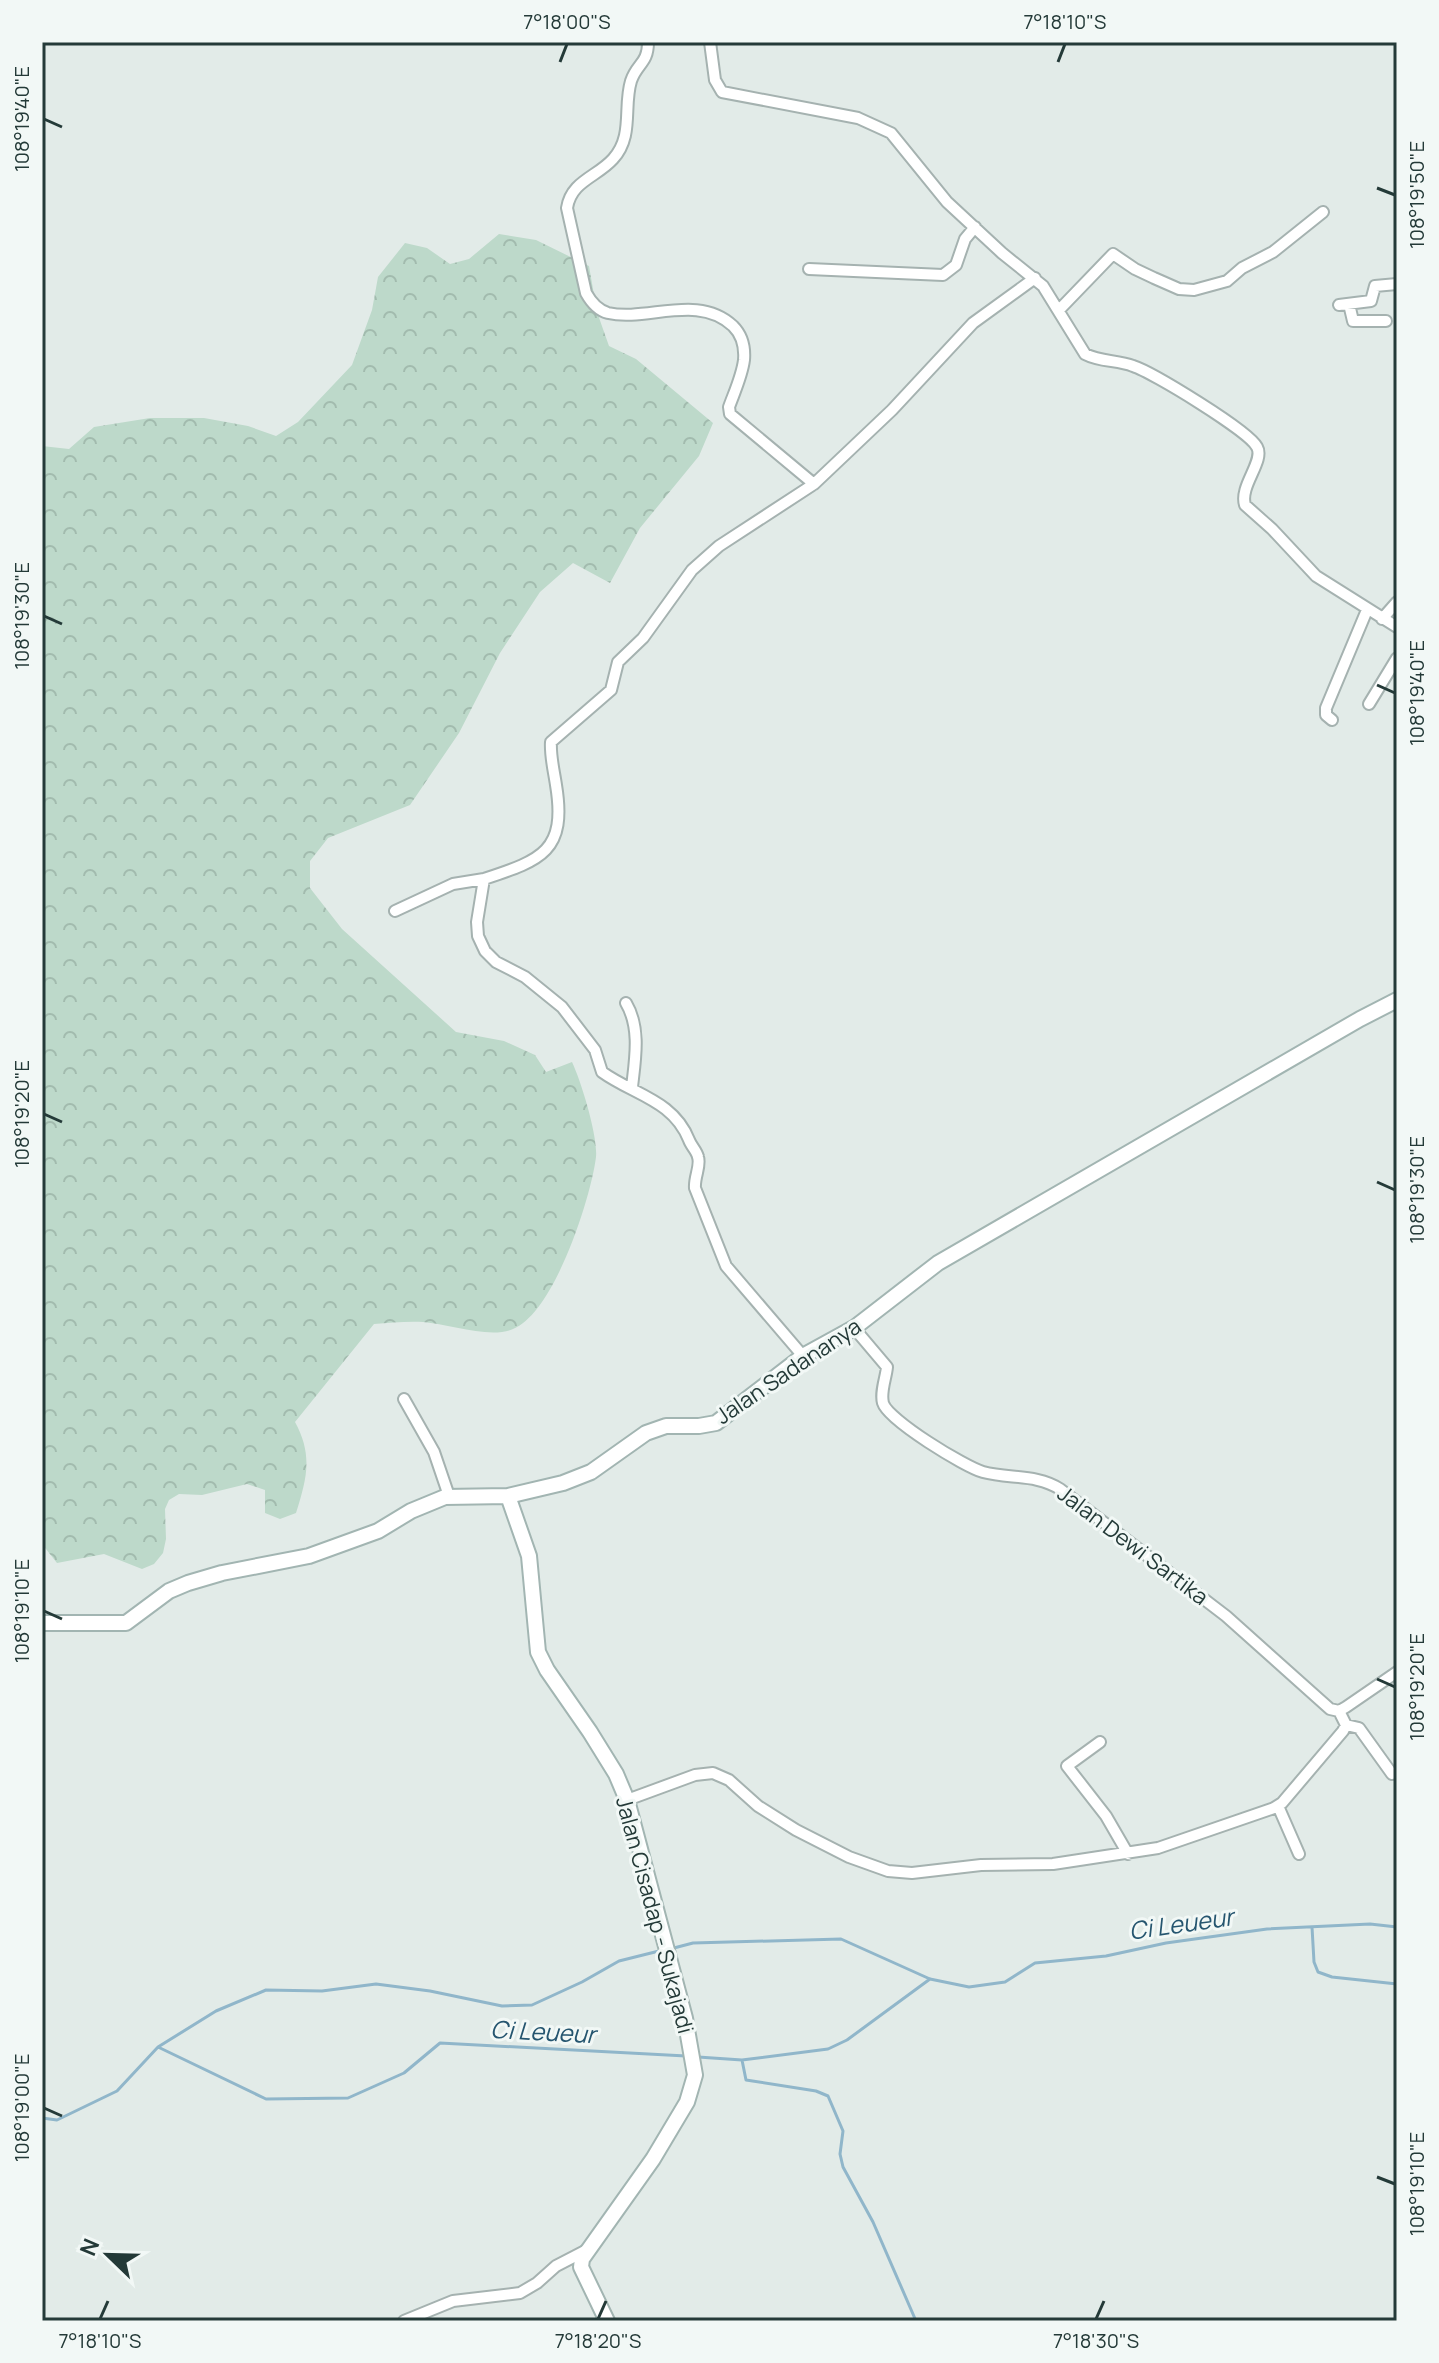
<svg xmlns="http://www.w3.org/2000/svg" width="1439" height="2363" viewBox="0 0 1439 2363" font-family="Manrope,sans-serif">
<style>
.forest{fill:url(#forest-crowns)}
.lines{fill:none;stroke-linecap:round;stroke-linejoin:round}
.stream{stroke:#90b6ca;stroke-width:3}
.street-casing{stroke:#a5b2b0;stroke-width:14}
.secondary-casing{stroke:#a2b5b2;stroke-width:18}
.street{stroke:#fff;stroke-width:10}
.secondary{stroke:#fff;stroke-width:14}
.ticks{fill:none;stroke:#243a38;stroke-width:3}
.labels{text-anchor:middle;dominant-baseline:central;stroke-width:6;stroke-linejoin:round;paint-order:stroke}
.street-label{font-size:22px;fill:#243a38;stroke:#f2f8f6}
.water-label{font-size:24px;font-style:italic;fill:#25556f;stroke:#f2f8f6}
.neatline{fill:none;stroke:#243a38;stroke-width:3}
.ticks-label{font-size:20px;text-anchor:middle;fill:#243a38}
</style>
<defs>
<pattern id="forest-crowns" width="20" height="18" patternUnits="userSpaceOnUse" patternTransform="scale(2)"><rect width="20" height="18" fill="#bdd9ca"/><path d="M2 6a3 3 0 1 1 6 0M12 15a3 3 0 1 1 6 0" fill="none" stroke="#a2bbae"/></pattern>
</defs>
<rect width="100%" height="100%" fill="#e2ebe8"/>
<path class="forest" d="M499,234L536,240L589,266L597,312L609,346L636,359L713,423L699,456L640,528L610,583L573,563L540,592L500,653L459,733L410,805L328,838L310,861V888L342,929L456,1032L504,1041L535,1055L546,1072L572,1062C581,1081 598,1136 596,1157C591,1198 554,1313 513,1329C490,1339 449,1324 423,1322C407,1321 390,1323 374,1324L295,1422C313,1455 307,1478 296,1513L280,1519L265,1513V1490L247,1484L202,1495L179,1494L169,1500L165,1509L166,1539L163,1553L154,1564L142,1569L104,1554L57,1563L42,1544V446L69,449L94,427L150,418H204L248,426L276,436L298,422L352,365L372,310L378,277L405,243L427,248L450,264L469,259Z"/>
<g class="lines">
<path class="stream" d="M1312,1927L1314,1962L1318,1972L1332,1977L1397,1984
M670,1949L693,1943L841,1939L930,1979L969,1987L1005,1982L1035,1963L1106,1956L1166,1943L1267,1929L1370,1924L1397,1927
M158,2047L266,2099L348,2098L404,2073L440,2043L686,2056
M698,2057L742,2060L828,2049L847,2040L930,1979
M742,2060L746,2080L816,2091L828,2096L843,2131L840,2154L843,2167L873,2222L916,2321
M42,2118L57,2120L117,2091L158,2047L216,2011L266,1990L322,1991L376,1984L430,1991L502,2006L532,2005L582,1982L619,1961L663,1950"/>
<defs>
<path id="street" d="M648,42C648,64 637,63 631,81C623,107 634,136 613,159C597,177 571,181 567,208L586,293C591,302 597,310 608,313C647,322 698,293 733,326C742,335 745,348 744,360C742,376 734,393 729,407L730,414L814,484
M710,42L715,80L722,92L858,118L891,133L947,202L1002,253L1043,286L1085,354C1100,362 1118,360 1133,366C1152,372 1249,431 1257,447C1265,461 1239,486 1245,505L1272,529L1316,576L1397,627
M809,269L943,275L956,265L965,239L975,227
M1349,304L1353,321H1386
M1339,305L1371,301L1375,286L1397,284
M1059,310L1113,254L1135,269L1154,278L1179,289L1194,290L1227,281L1242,268L1273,252L1323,212
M1382,619L1397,602
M1369,704L1397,658
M1332,720L1326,715V708L1367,610
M395,911L453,884L484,879
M626,1003C641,1028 635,1060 632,1087
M854,1328L887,1367C886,1378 880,1392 883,1403C888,1420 965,1467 983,1472C1009,1479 1037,1474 1060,1489L1226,1616L1330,1709L1339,1711L1346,1707L1397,1672
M803,1356L726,1266L695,1188C694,1177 701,1166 698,1157C697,1151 691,1146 689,1140C673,1100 634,1095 602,1072L595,1050L562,1007L525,977L496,962L485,951L478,936L477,922L484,879C541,860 567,852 556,785C554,771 550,756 551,742L611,690L618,662L643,638L692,570L719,546L814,484L892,410L973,323L1035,278
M404,1399L434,1452L449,1496
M1346,1725L1359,1728L1392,1774
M1100,1742L1067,1766L1106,1816L1128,1854
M627,1800L695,1775L713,1773L729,1780L758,1806L796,1830L849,1857L888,1871L912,1873L981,1865L1053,1864L1158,1848L1274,1808L1282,1803L1343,1731L1346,1725L1339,1711
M1278,1806L1299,1854
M404,2321L453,2301L520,2293L537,2283L556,2266L585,2251"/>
<path id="secondary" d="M508,1496L529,1556L538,1652L547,1670L590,1732L616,1774L627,1800L685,2018L695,2075L687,2102L653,2159L582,2259L581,2267L607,2321
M42,1623H126L169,1591L188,1583L222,1573L309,1556L378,1531L411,1511L445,1497L508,1496L563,1483L591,1472L646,1433L666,1426H699L716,1423L803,1356L854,1328L938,1263L1360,1019L1397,1000"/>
</defs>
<use href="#street" class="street-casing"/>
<use href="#secondary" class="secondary-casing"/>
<use href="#street" class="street"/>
<use href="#secondary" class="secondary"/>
</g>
<path class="ticks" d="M560,62L567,44M1058,62L1065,44M44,119L62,127M1377,188L1395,195M44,616L62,624M1377,685L1395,693M44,1114L62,1122M1377,1182L1395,1190M44,1611L62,1619M1377,1679L1395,1687M44,2108L62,2116M1377,2177L1395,2184M100,2319L108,2301M598,2319L606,2301M1096,2319L1104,2301"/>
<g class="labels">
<g class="street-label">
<text transform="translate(788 1371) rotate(-34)">Jalan Sadananya</text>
<text transform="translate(1133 1545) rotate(37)">Jalan Dewi Sartika</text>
<text transform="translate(655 1915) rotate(75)">Jalan Cisadap - Sukajadi</text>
</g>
<g class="water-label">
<text transform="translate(1181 1923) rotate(-8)">Ci Leueur</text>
<text transform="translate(543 2031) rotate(3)">Ci Leueur</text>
</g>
</g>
<rect width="1439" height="2363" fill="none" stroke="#f2f8f6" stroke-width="88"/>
<g transform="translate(108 2255) rotate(293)" stroke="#f2f8f6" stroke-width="6" paint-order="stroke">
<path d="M0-6L14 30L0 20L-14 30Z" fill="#243a38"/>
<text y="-12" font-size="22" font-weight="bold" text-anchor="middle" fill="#243a38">N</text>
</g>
<rect x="44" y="44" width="1351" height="2275" class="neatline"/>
<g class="ticks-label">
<text x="567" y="29">7°18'00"S</text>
<text x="1065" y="29">7°18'10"S</text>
<text transform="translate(22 119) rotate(-90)" y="7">108°19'40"E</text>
<text transform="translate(1417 195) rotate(-90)" y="7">108°19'50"E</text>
<text transform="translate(22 616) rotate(-90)" y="7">108°19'30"E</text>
<text transform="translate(1417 693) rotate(-90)" y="7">108°19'40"E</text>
<text transform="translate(22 1114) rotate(-90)" y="7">108°19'20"E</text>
<text transform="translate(1417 1190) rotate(-90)" y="7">108°19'30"E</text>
<text transform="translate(22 1611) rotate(-90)" y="7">108°19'10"E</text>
<text transform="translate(1417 1687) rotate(-90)" y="7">108°19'20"E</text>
<text transform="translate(22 2108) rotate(-90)" y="7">108°19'00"E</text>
<text transform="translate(1417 2184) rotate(-90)" y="7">108°19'10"E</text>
<text x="100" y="2348">7°18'10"S</text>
<text x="598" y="2348">7°18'20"S</text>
<text x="1096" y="2348">7°18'30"S</text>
</g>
</svg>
